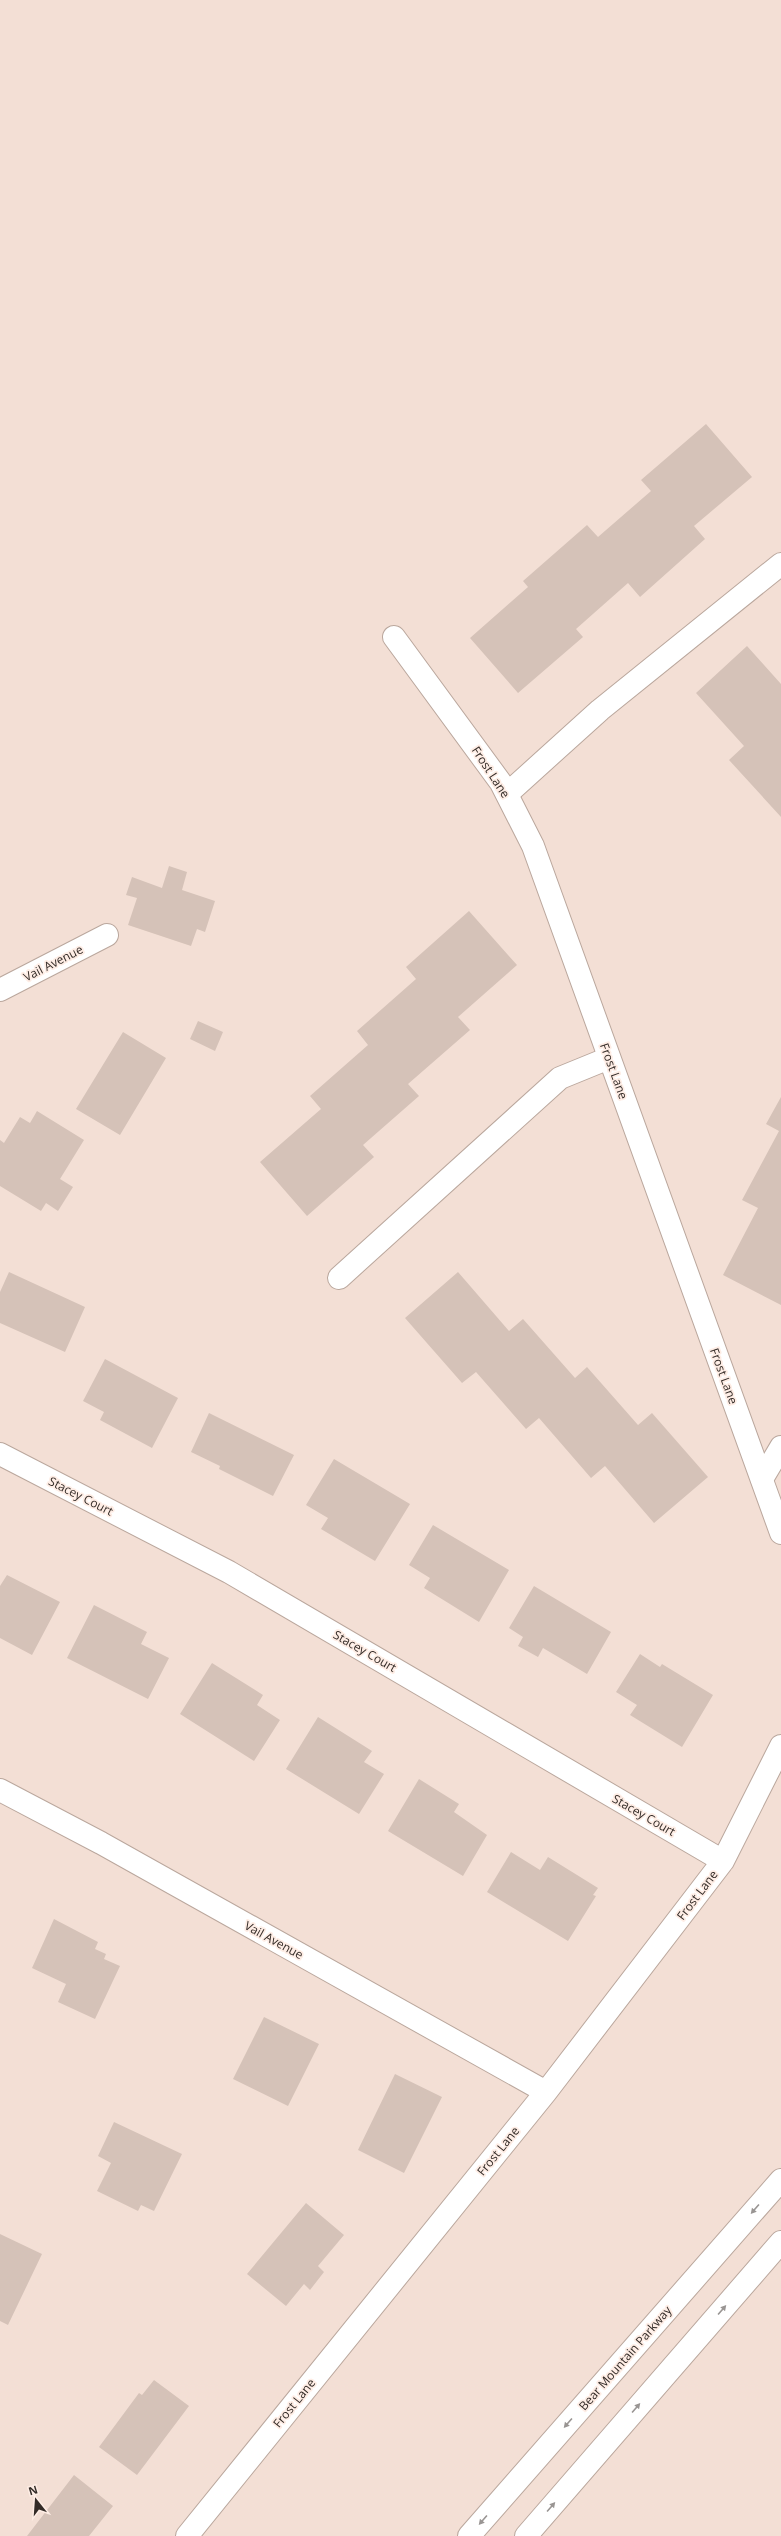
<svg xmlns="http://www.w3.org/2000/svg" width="781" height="2536" viewBox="0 0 781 2536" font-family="'Open Sans',sans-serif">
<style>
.building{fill:#d5c2b8}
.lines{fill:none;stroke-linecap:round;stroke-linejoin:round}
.lane-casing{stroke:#baa79d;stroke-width:24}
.street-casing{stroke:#baa79d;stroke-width:24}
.highway-casing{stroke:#baa79d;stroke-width:24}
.lane{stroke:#fff;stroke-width:22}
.street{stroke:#fff;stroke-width:22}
.highway{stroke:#fff;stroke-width:22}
.oneway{fill:#999593}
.labels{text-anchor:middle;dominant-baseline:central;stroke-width:3.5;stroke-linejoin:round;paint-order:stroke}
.street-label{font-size:12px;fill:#332b27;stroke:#feede5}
</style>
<rect width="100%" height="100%" fill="#f3dfd5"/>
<path class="building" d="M706,424L752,477L694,526L705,539L640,597L628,583L576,629L583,637L518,693L470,638L528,587L523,581L587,525L598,537L651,491L641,480Z
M747,646L781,684V817L729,760L744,746L696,693Z
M169,866L187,872L182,890L215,901L205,932L197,929L191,946L128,925L137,898L126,895L132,877L162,888Z
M469,911L517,965L458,1017L470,1030L408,1084L419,1096L363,1145L374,1157L307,1216L260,1162L321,1109L310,1096L368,1045L357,1031L416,979L406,967Z
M198,1021L223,1032L215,1051L190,1039Z
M123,1032L166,1058L120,1135L76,1109Z
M781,1097V1305L723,1275L758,1208L742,1200L779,1131L766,1124Z
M37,1111L84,1140L60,1179L73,1187L58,1211L46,1203L41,1211L0,1186V1140L4,1143L20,1117L30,1123Z
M9,1272L85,1307L65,1352L0,1323V1292Z
M458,1272L509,1331L523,1319L575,1378L587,1367L638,1425L652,1413L708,1477L654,1523L605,1466L591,1478L539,1418L526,1429L476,1372L462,1383L405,1318Z
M105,1359L178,1398L152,1448L100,1420L104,1412L83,1401Z
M209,1413L294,1455L273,1496L219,1469L220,1466L191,1452Z
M334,1459L410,1504L375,1561L321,1529L328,1518L306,1505Z
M433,1525L509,1570L479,1622L424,1588L430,1578L409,1565Z
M7,1575L60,1602L32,1655L0,1638V1586Z
M534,1586L611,1632L587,1674L543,1648L538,1657L518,1646L523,1637L509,1628Z
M94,1605L147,1632L141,1644L169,1658L148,1699L67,1658Z
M640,1654L660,1667L662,1664L713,1695L682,1747L630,1715L637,1705L616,1692Z
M212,1663L263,1695L257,1705L280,1720L254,1761L180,1714Z
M318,1717L372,1751L364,1762L384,1774L359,1814L286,1769Z
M419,1779L459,1804L454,1812L487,1835L463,1876L388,1831Z
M511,1852L540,1870L548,1857L598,1888L593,1895L596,1896L568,1941L487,1892Z
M54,1919L98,1942L95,1949L106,1954L104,1959L120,1966L95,2019L58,2002L66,1984L32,1968Z
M264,2017L319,2044L288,2106L233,2079Z
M395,2074L442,2097L404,2173L358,2150Z
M114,2122L182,2154L154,2211L141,2205L138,2211L97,2191L111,2163L98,2156Z
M306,2203L344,2235L318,2266L324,2272L310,2290L304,2284L286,2306L247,2274Z
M0,2234L42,2254L8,2325L0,2321Z
M154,2380L189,2406L137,2475L99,2447L139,2393L142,2395Z
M74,2475L113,2506L89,2536H27Z"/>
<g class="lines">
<defs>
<path id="lane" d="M507,794L600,710L781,564
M339,1278L560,1078L609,1058
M762,1479L781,1447"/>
<path id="street" d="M394,637L501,783L533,846L781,1533
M0,990L107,935
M0,1454L229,1572L723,1861
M0,1790L101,1843L546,2092
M187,2536L546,2092L723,1861L781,1746"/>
<path id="highway" d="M469,2536L781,2180
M526,2536L781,2242"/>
</defs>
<use href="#lane" class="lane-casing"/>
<use href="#street" class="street-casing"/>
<use href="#highway" class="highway-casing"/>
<use href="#lane" class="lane"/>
<use href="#street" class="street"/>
<use href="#highway" class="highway"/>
</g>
<defs><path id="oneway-solid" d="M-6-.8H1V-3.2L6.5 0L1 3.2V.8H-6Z"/></defs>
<g class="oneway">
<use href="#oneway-solid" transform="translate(755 2209) rotate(131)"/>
<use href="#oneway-solid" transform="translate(722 2310) rotate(-49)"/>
<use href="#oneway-solid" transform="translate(636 2408) rotate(-49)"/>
<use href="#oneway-solid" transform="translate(568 2423) rotate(131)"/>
<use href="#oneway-solid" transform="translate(551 2507) rotate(-49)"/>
<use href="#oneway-solid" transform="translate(483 2520) rotate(131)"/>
</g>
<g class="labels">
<g class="street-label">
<text transform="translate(491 772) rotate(57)">Frost Lane</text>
<text transform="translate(53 963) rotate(-27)">Vail Avenue</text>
<text transform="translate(614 1071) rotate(70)">Frost Lane</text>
<text transform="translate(724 1376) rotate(70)">Frost Lane</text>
<text transform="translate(81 1496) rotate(27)">Stacey Court</text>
<text transform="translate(365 1651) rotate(30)">Stacey Court</text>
<text transform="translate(644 1815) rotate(30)">Stacey Court</text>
<text transform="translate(697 1895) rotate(-53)">Frost Lane</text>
<text transform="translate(274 1940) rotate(29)">Vail Avenue</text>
<text transform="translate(498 2151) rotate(-51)">Frost Lane</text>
<text transform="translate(625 2358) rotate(-49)">Bear Mountain Parkway</text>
<text transform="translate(294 2403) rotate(-51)">Frost Lane</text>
</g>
</g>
<g transform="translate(36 2500) rotate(343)" stroke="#feede5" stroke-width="3" paint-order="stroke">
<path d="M0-3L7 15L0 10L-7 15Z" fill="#332b27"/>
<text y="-6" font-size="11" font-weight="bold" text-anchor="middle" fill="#332b27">N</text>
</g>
</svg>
